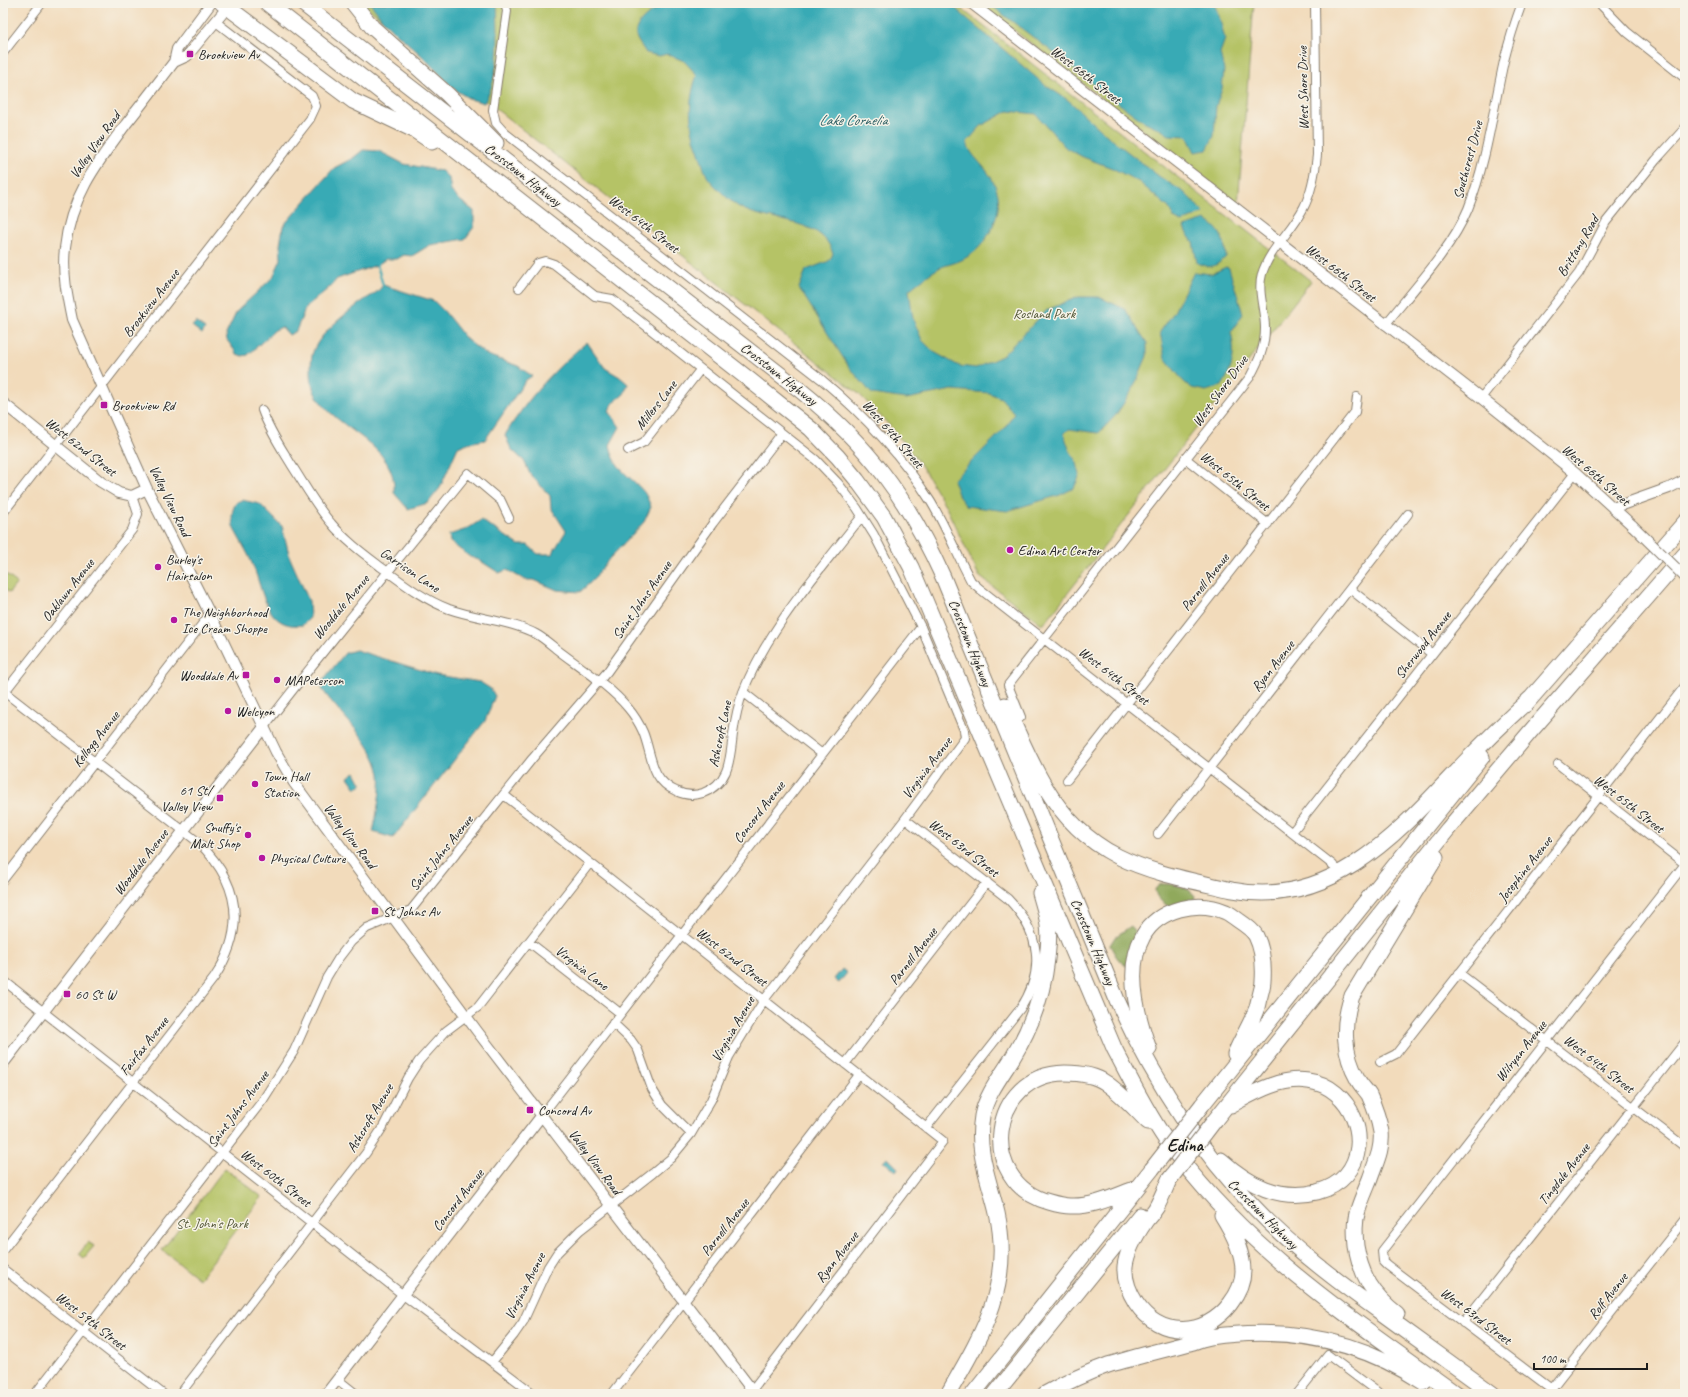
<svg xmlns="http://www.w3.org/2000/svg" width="1688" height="1397" viewBox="0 0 1688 1397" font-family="Caveat,sans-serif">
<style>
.green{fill:#b5c366;stroke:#687041}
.forest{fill:#90a95b;stroke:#56623c}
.water{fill:#39aab5;stroke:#2a6368}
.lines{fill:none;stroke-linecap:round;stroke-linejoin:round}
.stream{stroke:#39aab5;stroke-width:2.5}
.minor-casing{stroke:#877c6c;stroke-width:10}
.tertiary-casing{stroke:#877c6c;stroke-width:12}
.motorway-casing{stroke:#877c6c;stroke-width:17}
.minor{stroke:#fff;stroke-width:8}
.tertiary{stroke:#fff;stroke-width:10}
.motorway{stroke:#fff;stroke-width:15}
.tertiary-bridge-casing{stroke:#877c6c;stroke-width:12;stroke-linecap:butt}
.motorway-bridge-casing{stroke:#877c6c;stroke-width:17;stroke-linecap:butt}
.tertiary-bridge{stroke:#fff;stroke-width:10}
.motorway-bridge{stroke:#fff;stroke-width:15}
.poi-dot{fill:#b5179e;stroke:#f7f3e8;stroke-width:1.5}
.labels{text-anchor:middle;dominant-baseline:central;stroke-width:3;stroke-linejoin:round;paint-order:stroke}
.poi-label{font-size:14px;fill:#1c1c1c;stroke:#f7f3e8;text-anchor:start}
.street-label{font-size:14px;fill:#1c1c1c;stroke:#f7f3e8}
.park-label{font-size:14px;fill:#525636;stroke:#f7f3e8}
.water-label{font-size:15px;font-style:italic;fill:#295c61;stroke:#f7f3e8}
.district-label{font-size:18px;font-weight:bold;fill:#1c1c1c;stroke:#f7f3e8}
</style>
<rect width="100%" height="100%" fill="#f7f3e8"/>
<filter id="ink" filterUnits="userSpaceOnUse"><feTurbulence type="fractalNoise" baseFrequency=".025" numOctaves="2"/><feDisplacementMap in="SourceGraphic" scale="8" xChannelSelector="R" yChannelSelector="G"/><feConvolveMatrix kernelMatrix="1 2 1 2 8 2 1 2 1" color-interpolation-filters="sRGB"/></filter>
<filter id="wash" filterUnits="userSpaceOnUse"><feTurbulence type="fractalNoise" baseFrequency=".012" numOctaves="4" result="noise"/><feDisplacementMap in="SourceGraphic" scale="16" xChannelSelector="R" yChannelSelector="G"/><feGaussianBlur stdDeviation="0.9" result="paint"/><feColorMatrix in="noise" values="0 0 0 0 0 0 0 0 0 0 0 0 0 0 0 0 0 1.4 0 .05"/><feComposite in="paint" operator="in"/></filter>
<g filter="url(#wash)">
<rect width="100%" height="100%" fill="#f2dbbb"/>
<path class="green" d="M361,3H954L1311,281L1043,625L979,576L945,505L919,462L889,425L859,394Z
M979,3H1254L1238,204Z
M3,572L17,583L9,593L3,588Z
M225,1168L262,1197L199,1279L162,1250Z
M88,1242L94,1246L84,1258L79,1254Z"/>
<path class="forest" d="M1161,884C1173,884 1187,885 1195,896L1194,901L1170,907C1162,902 1156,899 1155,889Z
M1131,926C1141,934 1130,956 1127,966C1119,963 1114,953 1110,945L1115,937Z"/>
<path class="water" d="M370,3H497C498,35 501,75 484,103L470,99L455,90L422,56L386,24Z
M665,3H949L1045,85L1068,100L1110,138L1160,177L1185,193L1204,213L1181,222L1174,218L1169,208L1139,182L1112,168L1083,157L1066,148L1036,114L1008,111L981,126L967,142C969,153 979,161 986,170C990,175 995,184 997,191C1004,213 986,247 967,257C958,263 948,264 939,268C928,274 918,283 909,290L913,319L922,340L934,352L959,366L976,368L1002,356L1047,310L1078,297H1099L1125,309L1147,343V356L1133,389L1116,415L1099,433L1069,429L1064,434L1069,449L1077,463L1080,475L1074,488L1060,495L1007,511L966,506L959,497L953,480L1005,428L1014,413L1001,398L989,393L952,390L906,399L872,394L849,367L799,288L806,270L829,261L833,254C822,213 760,226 732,202C727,198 709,181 707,176C703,168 701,158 698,150C688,125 688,100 697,75L684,61L667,54L659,56L646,53C643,48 639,43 637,39C630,22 655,11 665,3Z
M988,3H1214L1219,16L1225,39L1220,53L1224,70L1222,89L1216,106L1214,136L1207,150L1195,152L1187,136L1169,135L1160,129L1143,121L1111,98L1067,63Z
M363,150L379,151L404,164L442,171L449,178L451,191L461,201L474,211V227L465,239L430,245L412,256L404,255L397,259H386L377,265L337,279L329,288L306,307L296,331L289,335L282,327L275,330L248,355L242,356L237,354L227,340L226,334L237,311L273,277L281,259L280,245L283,226L334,168L353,158Z
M1205,220C1220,228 1225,240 1226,257C1215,267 1211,269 1197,263L1193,242L1186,232L1184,227Z
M1226,267L1229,268L1243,314L1231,332C1236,353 1233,368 1222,386L1206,391L1192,388L1184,382L1165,358L1160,332L1174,312L1194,272L1211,274Z
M383,285L434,301L444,311L467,340L487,355L518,366L532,376L526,380L485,440L468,443L458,447L440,488L428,503L408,509L394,493C398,444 336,431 316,395C312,389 311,378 311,371C311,363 311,355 315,347C325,329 343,316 360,303C369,296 376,295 383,285Z
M196,322L205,329L202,334L192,326Z
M587,342L605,368L620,377L628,384L624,394L612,404L609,411L620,427L610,445C616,472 628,473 644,492C647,496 649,502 651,507L644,522L609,559L592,581L580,592L557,590L534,580H525L507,570L499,573L479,560L470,557L450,542L449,535L467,529L481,520L519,545H528L538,554H552L566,531L551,508L550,496L530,474L524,461L511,449L505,435C526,400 555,368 587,342Z
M242,500L260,504L282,526L290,558L309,601L310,618L303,625C268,630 264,596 255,571C250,556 241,542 234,529C231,520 231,509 237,502Z
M356,650L437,675L480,682L491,689L495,696L485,721L393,838L373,832C376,818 382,787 380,774C373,740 341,717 322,689L323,680L345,653Z
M355,772L362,785L356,788L348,777Z
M842,969L847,973L839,983L834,979Z
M887,1157L898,1168L896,1171L883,1161Z"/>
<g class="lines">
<path class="stream" d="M377,265L383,285"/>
</g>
</g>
<g filter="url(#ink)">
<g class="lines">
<defs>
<path id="minor" d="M505,3L507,11L493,110L496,123L505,133L821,379C864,415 901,454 931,502C946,527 957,555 971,581L980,589L1333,865
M1599,3L1627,32L1685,78
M3,53L42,3
M1385,325C1412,291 1452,248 1468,209C1487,161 1493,110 1504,61C1509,41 1515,22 1522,3
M1481,398L1579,273L1606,222L1656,160L1685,128
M262,410C269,430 280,446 291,464C304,484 316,506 331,523C345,540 364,554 381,567C403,583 423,599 449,609C477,619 509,620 536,634C542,637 549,643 555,648C578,666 609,685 628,708C634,715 639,723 643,732C652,754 650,780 676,791C684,795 694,796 703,793C730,783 730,758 733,734C735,720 738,705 743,692C769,626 819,572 862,516
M628,450L644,442L700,370
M1185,458L1268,524
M3,513L310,119L316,106L312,96L216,22
M1350,589L1432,654
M3,691L198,842C240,883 247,928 214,978L3,1250
M743,692L822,754
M3,694L132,530L138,514L132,496
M1021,717L1008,685L1250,377C1259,360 1265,348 1265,328C1265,310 1257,292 1262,274C1270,248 1292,231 1304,207C1312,191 1315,173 1317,155L1315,3
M264,727C330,641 400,558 468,473L501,501L509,518
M1558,764L1685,864
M1067,780L1355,412L1357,397
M504,795L943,1141L752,1390
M905,819L1008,899C1040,932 1046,970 1020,1009L926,1128
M1292,832L1575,473
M1158,834L1408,514
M3,880L210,614
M529,942L620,1013
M1459,973L1685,1147
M3,980L402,1294L534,1394
M613,1023L631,1040L638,1050L652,1089L662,1105L691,1134
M1380,1062L1396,1054L1685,686
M845,1064L987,882
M542,1115L921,627
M3,1269L163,1394
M1463,1323L1685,1042
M492,1362L514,1335L523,1322L548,1267L557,1253L580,1230L653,1173L671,1158L691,1134L711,1100L729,1057L764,1000L905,819L965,738L964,730L921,627L874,535L857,508L838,483L816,460L612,299L595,296L554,264L545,261L538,263L519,288
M337,1379L356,1394
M1551,1389L1685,1219
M35,1394L263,1100L294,1051L327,977L338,959L351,942L367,928L411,910L532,759L607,672L713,523L782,433
M180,1394L366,1153L383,1127L408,1078L419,1061L446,1031L478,1007L590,863
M612,1394L859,1075
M1297,1394L1328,1355L1380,1394
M1558,1394L1387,1265L1383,1261L1382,1251L1685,864"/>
<path id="tertiary" d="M211,3L177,49L174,62C158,83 142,104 126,124C97,163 70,198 65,248C62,272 67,296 72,320L147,489L210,614L276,752L294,783L477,1031L755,1394
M971,3L1481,398L1575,473L1633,526
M174,62L187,56L231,3
M3,403L101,482L119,493L132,496L147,489
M1613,508L1669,488L1685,480
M3,1064L264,727
M326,1394L542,1115"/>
<path id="motorway" d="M222,3L353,101L414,130L432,142
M267,3L751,381L811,429L838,457L857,480L884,517L911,567L1114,1048C1130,1079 1146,1111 1166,1140C1243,1248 1350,1317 1456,1394
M302,3L800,390C868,445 907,497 943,577L1117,1000C1152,1077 1196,1147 1255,1208C1293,1248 1338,1282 1383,1314C1420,1341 1456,1367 1493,1394
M353,3L372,27L447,94L496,143
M1005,705C1018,732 1029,760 1044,785C1090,863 1150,871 1232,890C1334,910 1402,828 1465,762C1486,740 1509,718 1532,697
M1525,705L1685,522
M1149,1049C1137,1016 1125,968 1143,936C1158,909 1198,899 1226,912C1230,914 1234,917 1238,920C1244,924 1253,930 1256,936C1263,950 1264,966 1263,981C1263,986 1261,991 1260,996C1258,1000 1258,1006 1256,1010C1250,1026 1241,1039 1235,1054
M1202,1105L1482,757
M1215,1120L1448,829L1530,732L1685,554
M1221,1160C1249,1185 1279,1201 1317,1192C1328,1189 1339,1183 1346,1175C1374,1142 1351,1086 1308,1081C1280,1077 1255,1092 1231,1105
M1169,1180C1165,1189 1161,1199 1156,1208C1153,1213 1148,1217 1145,1222C1136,1235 1127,1250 1125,1266C1124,1279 1129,1292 1136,1303C1160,1339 1205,1337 1230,1304C1237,1295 1243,1283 1243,1271C1243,1251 1232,1231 1222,1215
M1137,1188C1115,1196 1094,1207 1070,1206C1063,1206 1056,1204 1049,1202C976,1182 989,1074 1065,1073C1078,1073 1095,1075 1106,1083C1122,1094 1135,1109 1148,1122
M1397,1314C1373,1295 1361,1276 1356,1246C1355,1234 1354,1222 1358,1210C1361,1200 1366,1189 1370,1179C1375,1164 1383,1149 1381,1132C1379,1120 1374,1106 1369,1095C1366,1090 1361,1086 1358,1080C1343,1054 1342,1024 1352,996L1436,857
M948,1394C982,1335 1013,1285 997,1213C989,1179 976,1152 982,1116C986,1095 1002,1075 1013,1057C1032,1026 1043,995 1047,959C1048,948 1050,936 1048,926C1047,915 1043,904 1040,893
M973,1394L1152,1169
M995,1394L1140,1215
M1045,1394C1065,1383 1086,1373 1108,1365C1118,1362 1130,1359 1140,1356C1157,1351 1175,1347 1193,1342C1198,1340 1204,1338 1210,1337C1287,1326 1358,1339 1423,1382"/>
</defs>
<use href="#minor" class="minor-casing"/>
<use href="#tertiary" class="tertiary-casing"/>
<use href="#motorway" class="motorway-casing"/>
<use href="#minor" class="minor"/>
<use href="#tertiary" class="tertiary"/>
<use href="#motorway" class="motorway"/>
<defs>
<path id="tertiary-bridge" d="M1633,526L1685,577"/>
<path id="motorway-bridge" d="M1152,1169L1202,1105
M1169,1180L1215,1120"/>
</defs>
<use href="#tertiary-bridge" class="tertiary-bridge-casing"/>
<use href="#motorway-bridge" class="motorway-bridge-casing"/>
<use href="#tertiary-bridge" class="tertiary-bridge"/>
<use href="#motorway-bridge" class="motorway-bridge"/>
</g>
</g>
<g class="poi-dot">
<rect x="186" y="50" width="8" height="8" rx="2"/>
<rect x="100" y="401" width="8" height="8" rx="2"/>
<circle cx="1010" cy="550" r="4"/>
<circle cx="158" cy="567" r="4"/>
<circle cx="174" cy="620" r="4"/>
<rect x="242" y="671" width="8" height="8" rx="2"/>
<circle cx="277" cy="680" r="4"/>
<circle cx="228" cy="711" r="4"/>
<circle cx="255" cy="784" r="4"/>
<rect x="216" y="794" width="8" height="8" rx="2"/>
<circle cx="248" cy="835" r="4"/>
<circle cx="262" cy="858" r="4"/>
<rect x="371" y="907" width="8" height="8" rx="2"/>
<rect x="63" y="990" width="8" height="8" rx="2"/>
<rect x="526" y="1106" width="8" height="8" rx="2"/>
</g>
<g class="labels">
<g class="poi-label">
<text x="198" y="54">Brookview Av</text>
<text x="112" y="405">Brookview Rd</text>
<text x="1018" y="550">Edina Art Center</text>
<text x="166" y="559">Burley's<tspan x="166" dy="16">Hairsalon</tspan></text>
<text x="182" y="612">The Neighborhood<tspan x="182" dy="16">Ice Cream Shoppe</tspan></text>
<text x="238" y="675" text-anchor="end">Wooddale Av</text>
<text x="285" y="680">MAPeterson</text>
<text x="236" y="711">Welcyon</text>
<text x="263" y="776">Town Hall<tspan x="263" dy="16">Station</tspan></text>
<text x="212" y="790" text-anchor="end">61 St/<tspan x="212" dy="16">Valley View</tspan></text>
<text x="240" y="827" text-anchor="end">Snuffy's<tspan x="240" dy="16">Malt Shop</tspan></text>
<text x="270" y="858">Physical Culture</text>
<text x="383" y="911">St Johns Av</text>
<text x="75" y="994">60 St W</text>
<text x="538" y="1110">Concord Av</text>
</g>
<g class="street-label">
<text transform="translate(1086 75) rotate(38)">West 66th Street</text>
<text transform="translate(1303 88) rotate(-91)">West Shore Drive</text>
<text transform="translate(95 145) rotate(-55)">Valley View Road</text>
<text transform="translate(1468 160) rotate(-75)">Southcrest Drive</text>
<text transform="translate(523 175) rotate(38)">Crosstown Highway</text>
<text transform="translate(644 224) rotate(38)">West 64th Street</text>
<text transform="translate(1578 246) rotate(-59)">Brittany Road</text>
<text transform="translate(1341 273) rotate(38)">West 66th Street</text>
<text transform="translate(151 303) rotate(-52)">Brookview Avenue</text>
<text transform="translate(779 374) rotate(38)">Crosstown Highway</text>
<text transform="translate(1220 391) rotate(-54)">West Shore Drive</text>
<text transform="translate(656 405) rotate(-52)">Millers Lane</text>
<text transform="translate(893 434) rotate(49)">West 64th Street</text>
<text transform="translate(81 447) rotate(38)">West 62nd Street</text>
<text transform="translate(1596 475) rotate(41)">West 66th Street</text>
<text transform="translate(1235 481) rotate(39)">West 65th Street</text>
<text transform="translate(170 501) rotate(64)">Valley View Road</text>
<text transform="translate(410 570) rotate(34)">Garrison Lane</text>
<text transform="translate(1205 582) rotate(-52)">Parnell Avenue</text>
<text transform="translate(68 590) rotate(-52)">Oaklawn Avenue</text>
<text transform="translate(642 600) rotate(-55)">Saint Johns Avenue</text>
<text transform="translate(341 607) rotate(-50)">Wooddale Avenue</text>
<text transform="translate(970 643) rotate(68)">Crosstown Highway</text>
<text transform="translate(1423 645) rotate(-52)">Sherwood Avenue</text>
<text transform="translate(1273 666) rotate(-52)">Ryan Avenue</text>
<text transform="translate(1114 676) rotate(38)">West 64th Street</text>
<text transform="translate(720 734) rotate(-78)">Ashcroft Lane</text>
<text transform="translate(96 739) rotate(-52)">Kellogg Avenue</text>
<text transform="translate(927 768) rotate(-53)">Virginia Avenue</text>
<text transform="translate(1629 804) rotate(38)">West 65th Street</text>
<text transform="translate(759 812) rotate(-52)">Concord Avenue</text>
<text transform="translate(350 836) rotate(53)">Valley View Road</text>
<text transform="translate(964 848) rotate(38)">West 63rd Street</text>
<text transform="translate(441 853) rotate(-51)">Saint Johns Avenue</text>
<text transform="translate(141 862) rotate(-52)">Wooddale Avenue</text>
<text transform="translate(1525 869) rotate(-52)">Josephine Avenue</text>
<text transform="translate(1093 942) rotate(67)">Crosstown Highway</text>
<text transform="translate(913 956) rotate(-52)">Parnell Avenue</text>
<text transform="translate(732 957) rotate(38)">West 62nd Street</text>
<text transform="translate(582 968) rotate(38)">Virginia Lane</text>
<text transform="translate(733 1029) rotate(-60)">Virginia Avenue</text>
<text transform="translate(144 1046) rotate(-52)">Fairfax Avenue</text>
<text transform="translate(1521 1051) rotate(-52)">Wilryan Avenue</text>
<text transform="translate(1599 1064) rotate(38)">West 64th Street</text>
<text transform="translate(238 1109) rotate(-53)">Saint Johns Avenue</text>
<text transform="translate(370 1118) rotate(-59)">Ashcroft Avenue</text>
<text transform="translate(595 1162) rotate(53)">Valley View Road</text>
<text transform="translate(1564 1174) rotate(-52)">Tingdale Avenue</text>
<text transform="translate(276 1178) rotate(38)">West 60th Street</text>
<text transform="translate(458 1200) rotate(-52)">Concord Avenue</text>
<text transform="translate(1263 1214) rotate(45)">Crosstown Highway</text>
<text transform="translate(725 1227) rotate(-52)">Parnell Avenue</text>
<text transform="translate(837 1257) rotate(-52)">Ryan Avenue</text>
<text transform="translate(525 1286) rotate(-63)">Virginia Avenue</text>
<text transform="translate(1608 1296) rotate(-52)">Rolf Avenue</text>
<text transform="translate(1476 1316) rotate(37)">West 63rd Street</text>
<text transform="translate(91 1321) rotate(38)">West 59th Street</text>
</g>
<g class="park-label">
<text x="1044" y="313">Rosland Park</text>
<text x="212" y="1223">St. John's Park</text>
</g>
<g class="water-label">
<text x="853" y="120">Lake Cornelia</text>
</g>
<g class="district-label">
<text x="1185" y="1145">Edina</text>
</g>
</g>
<rect width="1688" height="1397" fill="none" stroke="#f7f3e8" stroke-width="16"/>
<path d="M1534 1363v6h113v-6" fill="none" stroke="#1c1c1c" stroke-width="2"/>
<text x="1540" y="1363" font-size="12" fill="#1c1c1c" stroke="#f7f3e8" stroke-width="3" paint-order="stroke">100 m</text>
</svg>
